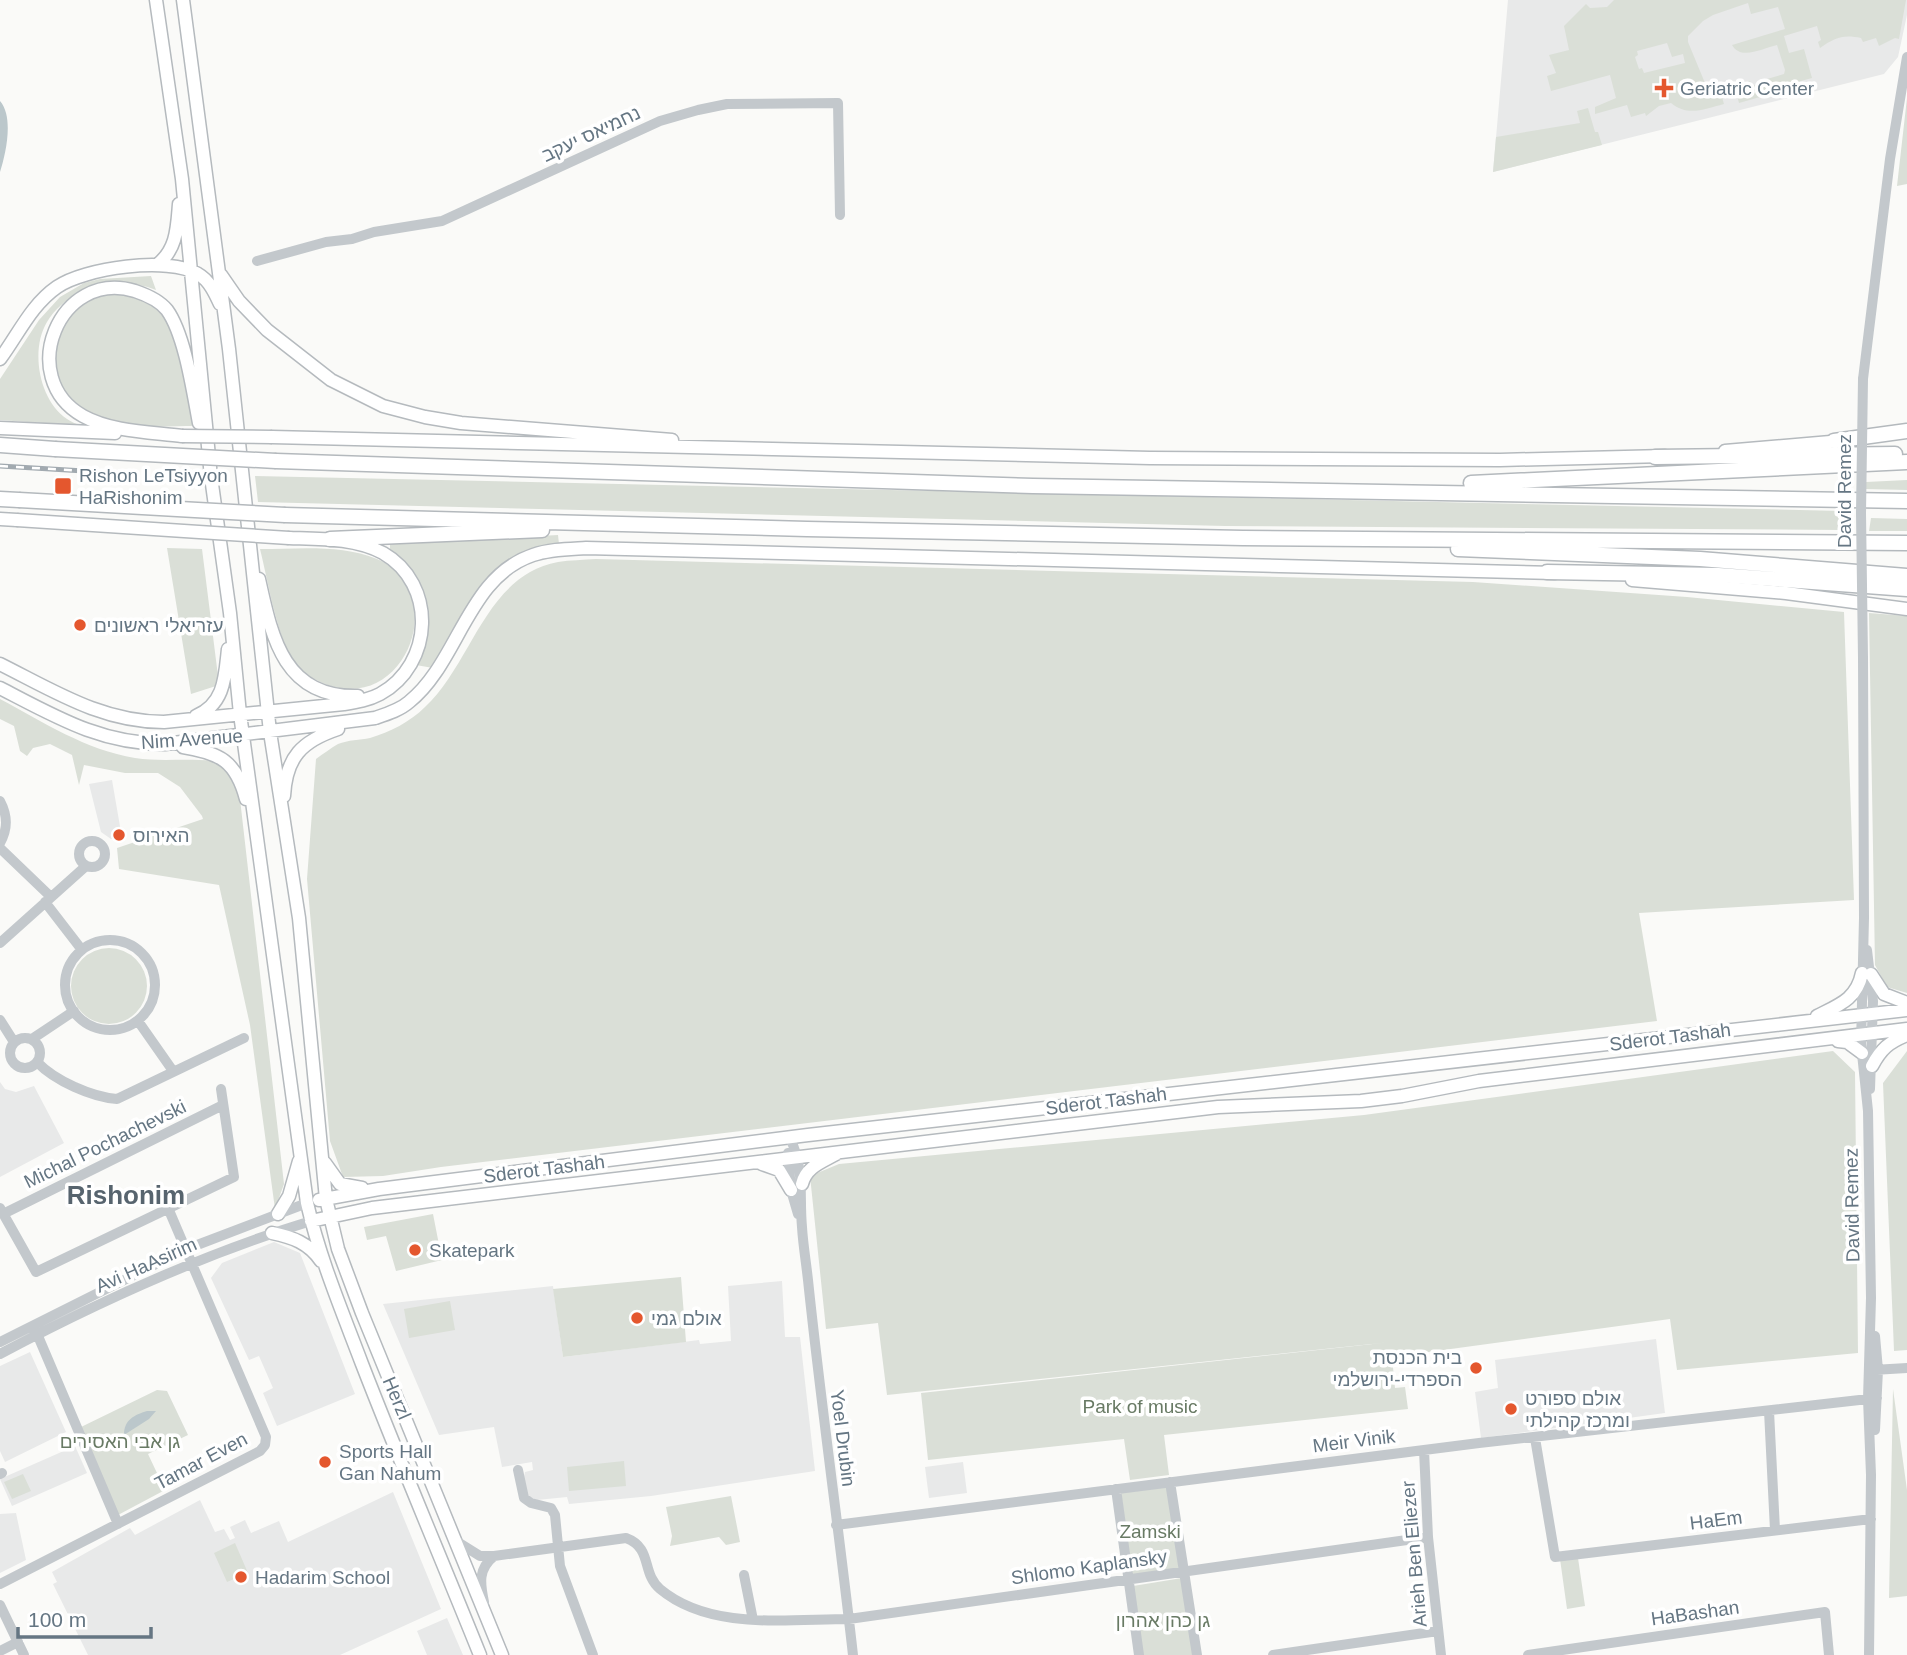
<svg xmlns="http://www.w3.org/2000/svg" width="1907" height="1655" viewBox="0 0 1907 1655" font-family="Arial,'Noto Sans Hebrew',sans-serif">
<style>
.built{fill:#e8e9e9}
.green{fill:#dadfd7;fill-rule:evenodd}
.water{fill:#bbc7cb}
.lines{fill:none;stroke-linecap:round;stroke-linejoin:round}
.major-casing{stroke:#b5babe;stroke-width:15}
.highway-casing{stroke:#b4b9bd;stroke-width:17}
.minor{stroke:#c3c8cc;stroke-width:10}
.major{stroke:#fff;stroke-width:12}
.highway{stroke:#fff;stroke-width:14}
.rail-casing{stroke:#a2aab0;stroke-width:5}
.rail{stroke:#fff;stroke-width:2.5;stroke-dasharray:8;stroke-linecap:butt}
.major-bridge-casing{stroke:#b5babe;stroke-width:15;stroke-linecap:butt}
.highway-bridge-casing{stroke:#b4b9bd;stroke-width:17;stroke-linecap:butt}
.minor-bridge{stroke:#c3c8cc;stroke-width:10}
.major-bridge{stroke:#fff;stroke-width:12}
.highway-bridge{stroke:#fff;stroke-width:14}
.poi-dot{fill:#e4572e;stroke:#fff;stroke-width:2.5}
.labels{text-anchor:middle;dominant-baseline:central;stroke-width:7;stroke-linejoin:round;paint-order:stroke}
.poi-label{font-size:19px;fill:#657683;stroke:#fff;text-anchor:start}
.street-label{font-size:19px;fill:#657683;stroke:#fff}
.park-label{font-size:19px;fill:#687a64;stroke:#fff}
.district-label{font-size:26px;font-weight:bold;fill:#57646e;stroke:#fff}
</style>
<rect width="100%" height="100%" fill="#fafaf8"/>
<path class="built" d="M1508,0H1907V15L1898,57L1884,74L1493,172Z
M112,780L122,838L111,839L101,832L89,784Z
M0,1082L5,1089L16,1092L34,1086L64,1143L0,1177Z
M274,1242L300,1253L355,1394L277,1426L263,1393L273,1388L259,1356L249,1360L211,1278L222,1263Z
M782,1281L785,1337H800L815,1471L651,1496L569,1504L567,1497L537,1500L528,1496L524,1477L525,1472L533,1470L532,1462L502,1467L494,1427L439,1435L383,1304L553,1286L563,1357L699,1340L700,1344L731,1341L728,1286Z
M1656,1339L1665,1413L1481,1438L1475,1392L1498,1388L1495,1360Z
M30,1352L66,1432L5,1462L0,1451V1366Z
M75,1446L87,1473L12,1506L0,1479Z
M963,1462L967,1493L929,1498L925,1467Z
M393,1492L441,1609L340,1655H88L53,1584L57,1582L52,1572L130,1528L135,1535L200,1500L215,1532L224,1529L230,1540L235,1538L230,1527L245,1520L251,1533L279,1521L288,1542Z
M16,1513L26,1560L0,1573V1514Z
M447,1618L463,1655H427L417,1631Z"/>
<path class="green" d="M1614,0H1906L1899,39L1895,38L1879,46L1876,38L1863,42L1861,38C1843,34 1834,38 1820,48L1818,42L1821,40L1817,26L1784,36L1789,53L1804,49L1812,78L1790,84L1791,88L1739,103L1736,92L1745,90L1744,83L1750,81L1752,87L1760,81L1784,74L1785,70L1777,45C1763,48 1741,61 1732,45L1785,29L1778,7L1751,14L1748,3L1713,15L1703,21L1688,36V42L1705,83C1718,88 1721,91 1724,104C1704,109 1688,117 1671,103L1659,106L1646,116L1645,113L1631,117L1627,105L1595,114V107L1616,98L1610,75L1551,91L1547,76L1556,73L1549,55L1569,50L1564,26L1586,4L1590,8L1607,7ZM1667,43L1672,57L1683,54L1685,63L1644,73L1642,68L1639,69L1635,57L1638,55L1637,51Z
M1907,98V184L1897,186Z
M1588,108L1595,132H1598L1602,145L1493,172L1496,137L1580,123L1577,111Z
M151,276L156,290C119,275 70,285 47,322C30,350 39,400 67,419C71,422 77,424 82,426L0,420V379L39,320L60,297L84,283L100,279Z
M116,293C128,296 141,297 152,304C180,322 188,395 195,426C160,426 115,431 84,410C32,375 55,299 116,293Z
M255,476L1843,511L1842,530L1225,526L258,502Z
M1907,480V490L1865,489L1866,482Z
M1871,518L1907,519V531H1869Z
M558,535L559,544C548,546 537,547 527,551C479,570 455,626 433,668L416,665C439,615 431,586 390,551V544Z
M167,548L202,549L218,676L216,686L191,694Z
M260,549C298,549 341,544 377,559C451,591 407,712 328,685C317,681 304,675 297,666C277,641 268,580 260,549Z
M596,559L1473,582L1687,597L1844,612L1854,900L1639,913L1657,1021L441,1167L383,1176L343,1177L330,1141L307,879L316,759C323,754 331,748 338,744C348,740 360,740 370,738C390,732 410,722 425,707C473,662 485,576 558,562C570,560 583,560 596,559Z
M1869,613L1907,616V993L1887,987L1875,965Z
M0,699C43,722 86,750 135,758C160,762 186,758 212,761C230,767 235,781 240,799L284,1184L275,1209L250,1025L219,885L119,869L117,848L203,819L202,816L180,787L158,773H125L84,765L79,785L72,755L50,744L33,748L27,756L20,751L14,726L0,719Z
M71 986a38 38 0 1 1 76 0a38 38 0 1 1-76 0Z
M1833,1051L1855,1072L1858,1353L1677,1370L1670,1319L1392,1357L1395,1388L1405,1387L1408,1409L1164,1435L1169,1475L1130,1480L1124,1439L928,1460L921,1393L1391,1342L887,1395L878,1323L826,1329L810,1176L839,1164L1364,1115Z
M1907,1051V1350L1894,1351L1883,1083Z
M433,1214L442,1260L396,1271L386,1236L367,1240L364,1227Z
M681,1277L686,1342L563,1357L553,1289Z
M450,1301L455,1330L409,1338L404,1309Z
M1893,1389L1907,1490V1596L1889,1598Z
M157,1390L167,1391L188,1435L148,1454L165,1490L118,1515L81,1427Z
M624,1461L626,1486L569,1491L567,1467Z
M23,1474L31,1491L12,1499L4,1482Z
M1168,1487L1179,1569L1132,1576L1121,1493Z
M731,1496L740,1542L726,1545L719,1537L670,1546L672,1536L666,1507Z
M235,1543L248,1573L227,1582L214,1553Z
M1578,1558L1585,1606L1567,1609L1560,1559Z
M1182,1578L1194,1655H1143L1133,1586Z"/>
<path class="water" d="M0,101C14,117 6,153 0,172Z
M147,1411H156L149,1419L124,1435C124,1420 134,1415 147,1411Z"/>
<g class="lines">
<defs>
<path id="major" d="M156,0L182,179L211,477L230,613L240,714L307,1203C320,1259 342,1311 362,1364C400,1462 441,1558 480,1655
M183,0L229,349L270,732L299,918L326,1199L338,1249L362,1313L502,1655
M157,265C177,249 177,228 179,204
M221,275L239,301L267,330L331,380L383,406L425,417L461,423L672,440
M0,359C18,335 31,305 57,287C84,268 168,256 198,274C209,280 215,293 220,304
M0,428L115,433
M182,436C150,432 112,432 83,416C15,378 59,268 135,291C147,295 159,300 167,310C185,335 193,392 199,423
M272,437L1150,458L1500,460L1665,456
M1725,451L1842,441
M0,519L17,520
M259,579C272,638 284,698 358,696
M1632,580L1786,593L1907,609
M0,664C54,691 102,722 164,722L344,704C357,702 369,700 380,694C434,664 437,584 383,553C355,538 320,539 289,538
M0,688C56,717 101,744 165,744L375,718C387,714 400,710 409,702C459,662 467,577 533,555C550,549 569,549 586,548L1555,573
M196,716C225,704 225,676 228,649
M183,747C220,753 236,761 246,799
M284,796C286,757 302,741 338,729
M1871,974L1884,994L1907,1003
M1817,1016C1839,1005 1857,999 1862,973
M1838,1041L1847,1042L1862,1053
M1872,1066C1881,1049 1889,1042 1907,1035
M325,1163L340,1184L362,1188
M762,1164L779,1170L791,1190
M802,1184C806,1167 822,1162 836,1154
M319,1200L379,1189L808,1135L1907,1010
M278,1214L289,1196L299,1161
M311,1221L372,1208L1218,1107L1361,1101L1402,1096L1479,1081L1907,1029
M272,1233C292,1237 309,1243 321,1261"/>
<path id="highway" d="M1834,441L1907,431
M0,445L55,449
M1655,457L1895,454
M276,461L1033,486L1907,501
M1471,483L1907,462
M0,499L19,500
M285,515L807,529L1243,538L1907,543
M330,539L542,530
M1458,549L1700,559L1907,576
M1547,572L1718,575L1907,589"/>
</defs>
<use href="#major" class="major-casing"/>
<use href="#highway" class="highway-casing"/>
<path class="minor" d="M257,261L326,242L352,239L374,232L442,221L660,121L698,110L727,104L838,103L840,215
M1863,379L1890,159L1907,57
M1863,658L1864,918L1861,1044L1868,1111L1871,1298L1868,1399L1871,1475L1869,1655
M0,801C8,816 8,829 0,843
M79 854a13 13 0 1 1 26 0a13 13 0 1 1-26 0Z
M0,848L51,897
M45,902L82,950
M65 985a45 45 0 1 1 90 0a45 45 0 1 1-90 0Z
M0,943L86,866
M1867,950L1873,1001L1870,1089
M0,1020L14,1042
M138,1021L173,1071
M10 1053a15 15 0 1 1 30 0a15 15 0 1 1-30 0Z
M32,1039L74,1011
M37,1062C55,1081 92,1097 117,1099L244,1038
M790,1138C805,1170 799,1194 802,1227C803,1244 806,1262 808,1280C821,1405 839,1530 853,1655
M788,1153L791,1190L798,1214
M0,1208L36,1272L234,1177L221,1089
M3,1214L223,1105
M35,1329L118,1524
M0,1342L184,1250L307,1203
M0,1354C100,1301 203,1254 311,1221
M1873,1370L1907,1368
M1769,1411L1775,1530
M1875,1430L1878,1370L1875,1336
M1535,1438L1555,1557L1871,1519
M1424,1450L1428,1537L1441,1655
M518,1470L524,1498L531,1503L551,1508L555,1515L560,1566L593,1655
M0,1474L2,1473
M1170,1482L1197,1655
M1116,1489L1139,1655
M836,1525L1479,1443L1877,1398
M456,1541L480,1556H494L626,1538C653,1548 641,1573 660,1589C710,1631 789,1619 849,1619L1428,1537
M744,1575L753,1620
M0,1584L260,1451L265,1445L266,1437L168,1208
M484,1602C480,1583 478,1569 494,1556
M0,1605L24,1655
M0,1651L18,1642
M1273,1655L1438,1631
M1528,1655L1825,1612L1829,1655"/>
<use href="#major" class="major"/>
<use href="#highway" class="highway"/>
<defs>
<path id="rail" d="M0,466L101,472"/>
</defs>
<use href="#rail" class="rail-casing"/>
<use href="#rail" class="rail"/>
<defs>
<path id="major-bridge" d="M182,436L272,437
M17,520L289,538"/>
<path id="highway-bridge" d="M55,449L276,461
M19,500L285,515"/>
</defs>
<use href="#major-bridge" class="major-bridge-casing"/>
<use href="#highway-bridge" class="highway-bridge-casing"/>
<path class="minor-bridge" d="M1863,379L1861,513L1863,658"/>
<use href="#major-bridge" class="major-bridge"/>
<use href="#highway-bridge" class="highway-bridge"/>
</g>
<g class="poi-dot">
<path d="M1660.5 77.5h7v7h7v7h-7v7h-7v-7h-7v-7h7z"/>
<rect x="54" y="477" width="18" height="18" rx="3.5"/>
<circle cx="80" cy="625" r="7"/>
<circle cx="119" cy="835" r="7"/>
<circle cx="415" cy="1250" r="7"/>
<circle cx="637" cy="1318" r="7"/>
<circle cx="1476" cy="1368" r="7"/>
<circle cx="1511" cy="1409" r="7"/>
<circle cx="325" cy="1462" r="7"/>
<circle cx="241" cy="1577" r="7"/>
</g>
<g class="labels">
<g class="poi-label">
<text x="1680" y="88">Geriatric Center</text>
<text x="79" y="475">Rishon LeTsiyyon<tspan x="79" dy="22">HaRishonim</tspan></text>
<text x="94" y="625">עזריאלי ראשונים</text>
<text x="133" y="835">האירוס</text>
<text x="429" y="1250">Skatepark</text>
<text x="651" y="1318">אולם גמי</text>
<text x="1462" y="1357" text-anchor="end">בית הכנסת<tspan x="1462" dy="22">הספרדי-ירושלמי</tspan></text>
<text x="1525" y="1398">אולם ספורט<tspan x="1525" dy="22">ומרכז קהילתי</tspan></text>
<text x="339" y="1451">Sports Hall<tspan x="339" dy="22">Gan Nahum</tspan></text>
<text x="255" y="1577">Hadarim School</text>
</g>
<g class="street-label">
<text transform="translate(591 134) rotate(-25)">נחמיאס יעקב</text>
<text transform="translate(1844 491) rotate(-90)">David Remez</text>
<text transform="translate(192 739) rotate(-4)">Nim Avenue</text>
<text transform="translate(1670 1037) rotate(-7)">Sderot Tashah</text>
<text transform="translate(1106 1101) rotate(-7)">Sderot Tashah</text>
<text transform="translate(105 1144) rotate(-26)">Michal Pochachevski</text>
<text transform="translate(544 1169) rotate(-7)">Sderot Tashah</text>
<text transform="translate(1852 1205) rotate(-91)">David Remez</text>
<text transform="translate(146 1265) rotate(-24)">Avi HaAsirim</text>
<text transform="translate(397 1398) rotate(67)">Herzl</text>
<text transform="translate(843 1438) rotate(83)">Yoel Drubin</text>
<text transform="translate(1354 1441) rotate(-7)">Meir Vinik</text>
<text transform="translate(201 1461) rotate(-28)">Tamar Even</text>
<text transform="translate(1716 1520) rotate(-7)">HaEm</text>
<text transform="translate(1414 1554) rotate(-95)">Arieh Ben Eliezer</text>
<text transform="translate(1089 1567) rotate(-8)">Shlomo Kaplansky</text>
<text transform="translate(1695 1613) rotate(-8)">HaBashan</text>
</g>
<g class="park-label">
<text x="1140" y="1406">Park of music</text>
<text x="120" y="1441">גן אבי האסירים</text>
<text x="1150" y="1531">Zamski</text>
<text x="1163" y="1620">גן כהן אהרון</text>
</g>
<g class="district-label">
<text x="126" y="1195">Rishonim</text>
</g>
</g>
<path d="M18 1627v10h133v-10" fill="none" stroke="#657683" stroke-width="3.5"/>
<text x="28" y="1627" font-size="21" fill="#657683" stroke="#ffffff" stroke-width="5" paint-order="stroke">100 m</text>
</svg>
